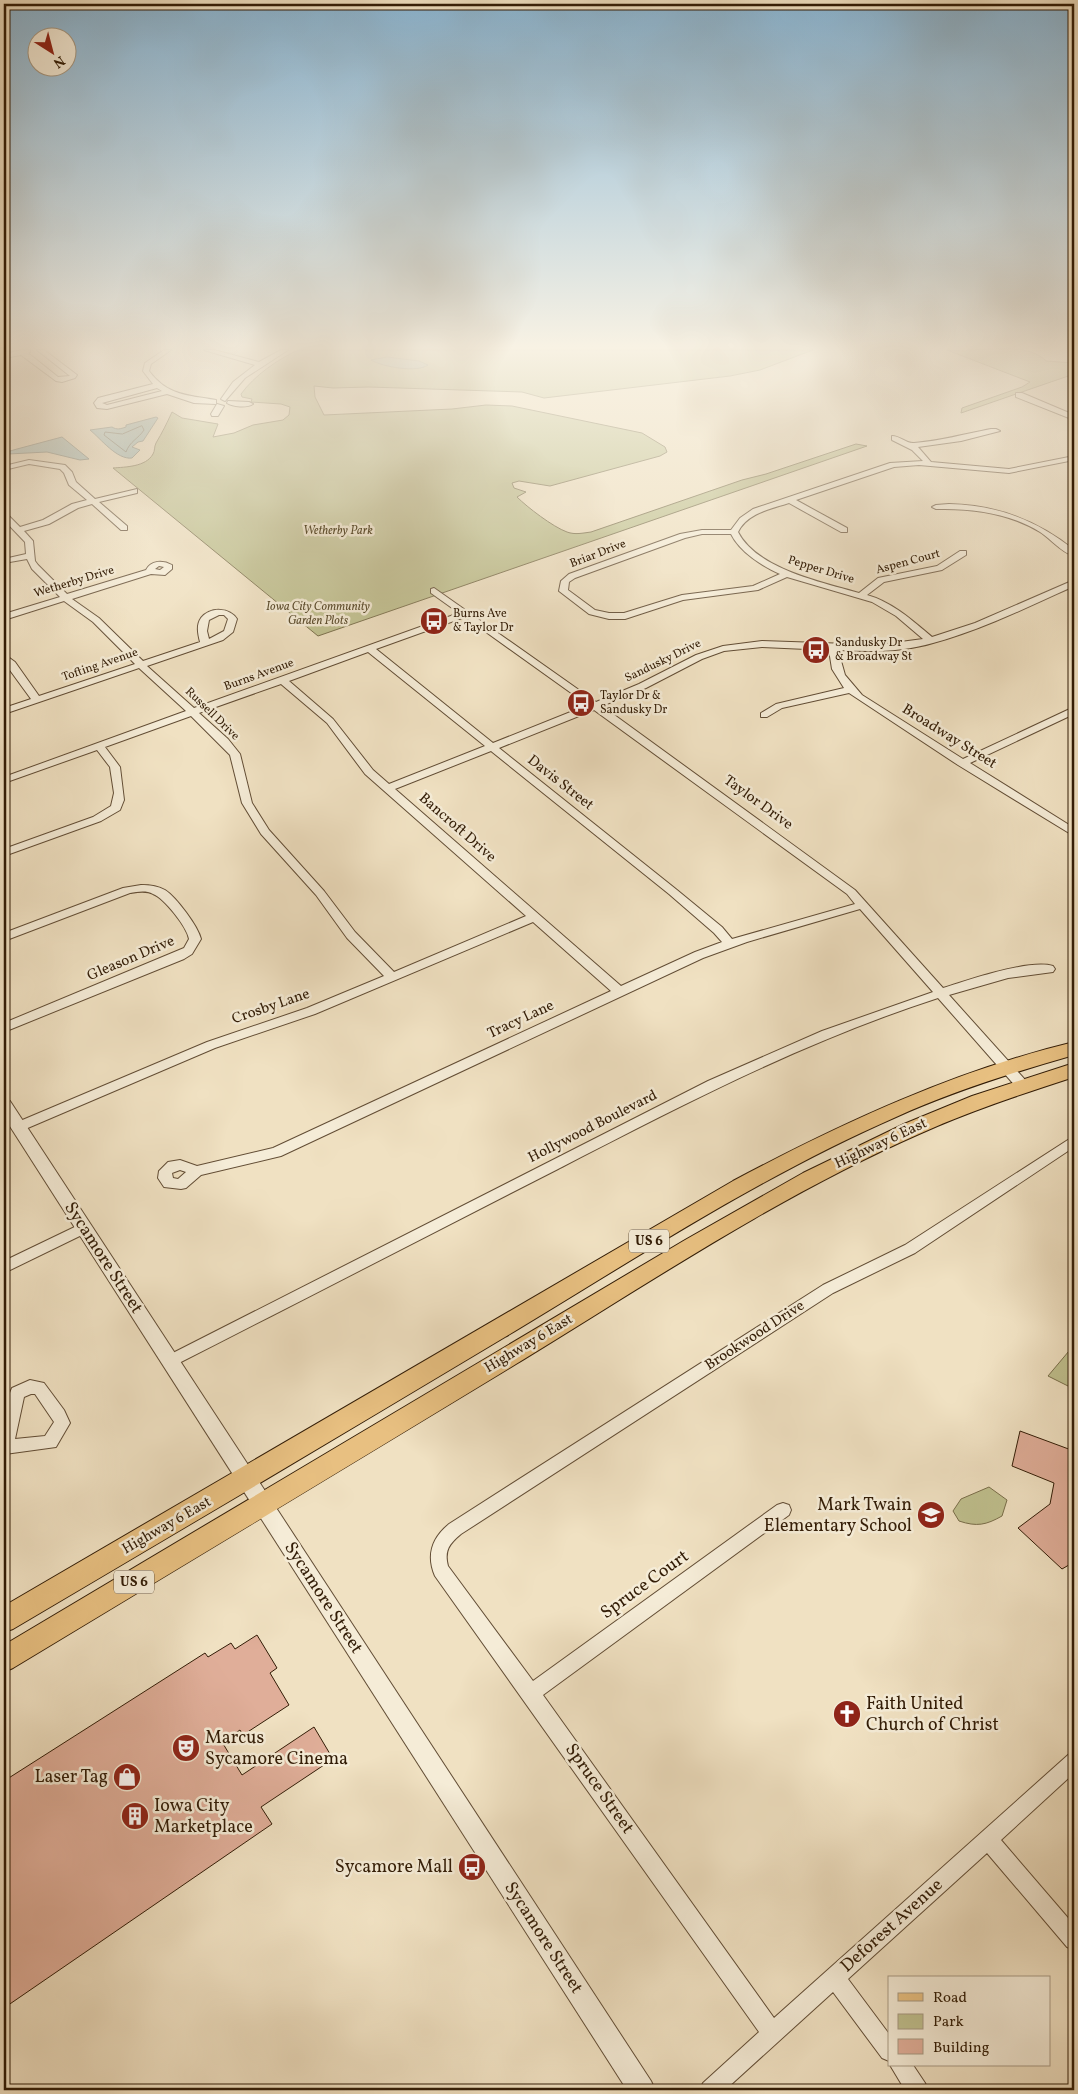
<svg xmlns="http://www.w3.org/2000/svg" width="1078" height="2094" viewBox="0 0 1078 2094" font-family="Vollkorn,serif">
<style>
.green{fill:#c0c18f;stroke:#796e4a}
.water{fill:#9dbcbb;stroke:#727c73}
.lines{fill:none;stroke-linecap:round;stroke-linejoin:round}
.shore{stroke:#686c60;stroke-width:1}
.building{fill:#e0ae99;stroke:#321c06}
.minor-casing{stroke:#624d35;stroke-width:2}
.tertiary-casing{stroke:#624d35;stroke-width:2}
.primary-casing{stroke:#321c06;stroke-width:2}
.minor{fill:#f5ecd7;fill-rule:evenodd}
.tertiary{fill:#f5ecd7;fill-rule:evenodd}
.primary{fill:#e8c081;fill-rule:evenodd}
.labels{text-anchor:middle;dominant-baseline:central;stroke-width:5;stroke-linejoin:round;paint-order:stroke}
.far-park-label{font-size:12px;font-style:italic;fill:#5d4e2f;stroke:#f5ecd7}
.far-street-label{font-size:12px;fill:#321c06;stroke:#f5ecd7}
.far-poi-label{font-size:12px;fill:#321c06;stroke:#f5ecd7;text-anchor:start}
.shield{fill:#f5ecd7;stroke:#6c5a45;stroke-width:1}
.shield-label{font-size:14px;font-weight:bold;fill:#321c06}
.street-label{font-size:15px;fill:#321c06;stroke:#f5ecd7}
.near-street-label{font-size:18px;fill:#321c06;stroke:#f5ecd7}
.near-poi-label{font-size:18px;fill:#321c06;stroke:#f5ecd7;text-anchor:end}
</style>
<rect width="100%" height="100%" fill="#f0e1c2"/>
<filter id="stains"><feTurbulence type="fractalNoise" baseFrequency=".004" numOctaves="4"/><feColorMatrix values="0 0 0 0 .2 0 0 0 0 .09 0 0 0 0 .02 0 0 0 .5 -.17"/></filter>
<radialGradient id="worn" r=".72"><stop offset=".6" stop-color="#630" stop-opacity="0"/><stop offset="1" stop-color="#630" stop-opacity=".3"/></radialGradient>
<path class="green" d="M298,350H813L760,370L730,376L544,398L522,392L369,387L333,388L314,386L315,397L324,415L452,409L486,405L512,406L642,433L665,447L667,452L660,456L550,486L519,481L512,483L514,488L526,492L517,497C527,507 553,527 567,532C575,535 583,533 591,532L742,480L766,474L856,444L867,446L318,636L113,468C125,467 146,467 153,454C155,451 154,447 156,443C162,433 167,423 172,412L182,418L218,424L213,437L234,433L253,425L283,420L289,415L290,407L281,404L251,402L252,399L242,397L241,394C255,375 277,360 298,350Z
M947,350L965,351L970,350C995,350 1028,343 1046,361L1074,363V374L961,413L962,408L1022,387L1030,382Z
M1074,1345V1389L1048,1376Z
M989,1487L1007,1500L1002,1516C986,1525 977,1527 959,1521L953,1511L961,1499Z"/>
<path class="water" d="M387,357L419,361L428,365C417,373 383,367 371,360Z
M156,417L158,418L143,441L138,442L132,447L140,450L132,458C117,460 101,439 90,430L112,427C117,430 120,429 126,427V425Z
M62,437L89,459L80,460L47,452L8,454L10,451L17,449Z"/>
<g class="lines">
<path class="shore" d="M142,426L144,430C138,439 130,441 126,452L104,435L105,432L122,434Z"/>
</g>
<path class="building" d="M1020,1431L1074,1451V1562L1062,1569L1018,1528L1050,1504L1054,1483L1012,1466Z
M257,1635L277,1668L270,1673L289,1705L243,1735L240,1730L222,1742L242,1775L314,1727L333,1759L261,1807L272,1824L4,2008V1781L205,1653L208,1657L231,1643L235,1649Z"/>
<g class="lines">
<defs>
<path id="minor" d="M22,350H30V352L28,353L58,377L70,376L37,350H44L77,375L75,378L62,382L56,381L21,355L4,358V354Z
M164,350H171L151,364L149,371C168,396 187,395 216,400V404L194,403L167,394L107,409L97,408L94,403L98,398L153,384L143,371L145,363ZM157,388L162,391L107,405L102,403Z
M204,350H214L259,362L281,350H288L245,378L225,401L221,399L233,382L255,365Z
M1016,393H1022L1074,415V420L1016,397Z
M228,401L249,402L253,404C247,408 233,407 227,403Z
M217,404L224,406L218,416H212L211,414Z
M991,429H996L1000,431L961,441L918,447L931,462L1009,469L1074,456V460L1009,473L919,465L894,467L796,500L847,528V532H841L789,503C771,509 747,513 738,532C757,569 821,582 859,593L878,578L937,566L960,551H966V555L942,570L884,582L867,595C892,602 912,620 932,637L975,623L1074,580V586C1028,607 981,630 933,643C903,652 869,652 838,650L845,675L862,695L963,759L1074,707V714L970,763L1074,828V836L958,765L849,693L782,708L767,717H761V713L776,704L844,688L832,669L829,650L762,647L724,651L702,659L646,688L602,706L855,890L943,988C969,980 1028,959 1053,966L1055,969L1053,972L1008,978L949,995L1028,1083L1029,1086L1028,1089H1018L938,998C805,1041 682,1105 558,1169C431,1234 303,1300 175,1365L170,1367L165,1365L162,1361L165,1357L708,1081L822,1031L933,992L860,909L747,942L703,958L281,1156L201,1175L186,1188L181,1189L164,1187L158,1178L159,1171L168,1162L180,1160L197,1166L273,1148L611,991L533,922L315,1014L215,1048L23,1130H13L11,1127L13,1124L207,1042L307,1008L384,976L347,938L316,895L261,834L242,803L230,755L191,716L105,747L120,767L124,800L120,810L101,821L4,856V849L93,817L111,806L114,793L110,767L97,750L4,783V777L186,711L139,668L4,714V708L31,699L4,662V654L15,662L39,696L135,664L93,622L64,601L4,620V614L60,597L32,569L27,559L4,563V559L26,554L25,542L4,520V514H7L20,527L43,520L72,504L87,500L69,485L64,473L60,469L29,464L4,470V466L29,460L65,465L72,472L76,482L95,499L137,489V493L99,502L127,526V530H121L92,504L78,508L49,524L24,531L33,541L35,561L38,565L67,594L146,570C151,560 163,560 172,565V569L165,575L151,574L72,599L99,618L143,661L200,642C198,634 196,625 201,618C211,606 230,608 237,619L233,632L223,640L147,666L194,708L459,613L431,593V589L434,588L596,702L639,684L696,655L723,646L762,641L878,645L923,639L896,616L872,602L787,577L758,590L683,600L625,619H609L589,614L559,591L561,581L569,574L680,534L702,530H731L740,518L753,509L890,463L923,461L912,450L892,440V436C900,436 907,444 914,443C940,441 965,434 991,429ZM702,534H731C740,552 762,566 780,574L753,586L682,595L624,613H609L595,610L568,590L569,582L575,578L685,538ZM159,566L164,567L160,570L155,569ZM219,615H224L228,619L224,631L209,639L207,631L209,620ZM465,617L588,705L493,743L376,649ZM368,652L485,746L389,784L373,770L333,719L289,681ZM281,684L327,723L365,774L526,916L394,972L355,932L324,891L269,830L252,803L240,754L228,739L199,713ZM594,710L847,894L855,904L732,939L722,927L677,890L499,748ZM491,751L669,894L714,933L722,942L695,952L621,986L395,789ZM180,1170L186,1172L178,1179L173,1178L172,1173Z
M949,504C997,505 1037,520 1074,550V556C1062,553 1051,539 1040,532C1009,513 972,508 936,509L932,507L936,505Z
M141,885C149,885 158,886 165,890C176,897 198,926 201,939L192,954L184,959L4,1032V1023L184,948L189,939C187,927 164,898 153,894C146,890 137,892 130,893L4,941V933L123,888Z
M1074,1136V1147L915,1253L833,1293L461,1534C449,1544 444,1551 448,1566L533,1681L777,1505L783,1503L789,1505L791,1510L789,1515L543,1695L774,2018L1068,1755L1074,1752V1773L1001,1840L1074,1925V1950L1067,1947L987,1853L848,1979L889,2034V2061L882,2058L833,1992L725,2090H700L703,2083L759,2032L435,1576C426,1555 432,1538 449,1524L823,1285L905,1245Z
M83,1223L88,1224L90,1228L88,1232L4,1273V1261Z
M30,1380L44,1383L64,1410L70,1423L56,1447L5,1454C0,1440 5,1403 12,1388ZM31,1394H35L54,1422L45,1436L15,1439L24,1397Z
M890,2065H913L925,2083L928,2090H905Z"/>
<path id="tertiary" d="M4,1099L10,1101L651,2081L655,2090H627L4,1117Z"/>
<path id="primary" d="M1074,1042V1055C1014,1072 954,1091 896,1117C759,1177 633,1260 505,1337C341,1435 178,1532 13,1629L4,1632V1606L733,1181C842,1123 954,1071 1074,1042Z
M1074,1063V1077C1022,1094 970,1111 919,1134C778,1196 647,1284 516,1364C349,1466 181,1567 13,1668L4,1672V1645L685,1240L803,1173L904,1124L972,1096Z"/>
</defs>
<use href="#minor" class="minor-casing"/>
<use href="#tertiary" class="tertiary-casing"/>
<use href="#primary" class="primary-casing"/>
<use href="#minor" class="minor"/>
<use href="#tertiary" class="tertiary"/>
<use href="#primary" class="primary"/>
</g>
<linearGradient id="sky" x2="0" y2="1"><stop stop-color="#8ab7d6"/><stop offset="0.54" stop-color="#f8f2e4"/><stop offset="1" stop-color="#f8f2e4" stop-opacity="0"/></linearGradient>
<rect width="1078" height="643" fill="url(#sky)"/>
<defs>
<symbol id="bus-disc" viewBox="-11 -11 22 22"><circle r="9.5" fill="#8f2418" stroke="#f5ecd7"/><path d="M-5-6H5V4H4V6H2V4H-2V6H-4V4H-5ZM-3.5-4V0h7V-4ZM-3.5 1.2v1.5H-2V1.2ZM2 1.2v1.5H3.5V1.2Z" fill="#fff"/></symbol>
<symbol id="school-disc" viewBox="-11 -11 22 22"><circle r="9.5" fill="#8f2418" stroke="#f5ecd7"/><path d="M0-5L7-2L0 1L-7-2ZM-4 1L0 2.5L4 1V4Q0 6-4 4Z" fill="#fff"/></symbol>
<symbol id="church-disc" viewBox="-11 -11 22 22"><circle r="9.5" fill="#8f2418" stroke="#f5ecd7"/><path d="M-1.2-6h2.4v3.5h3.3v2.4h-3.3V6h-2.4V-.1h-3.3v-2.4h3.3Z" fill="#fff"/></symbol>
<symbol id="theatre-disc" viewBox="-11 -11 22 22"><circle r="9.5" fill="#8f2418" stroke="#f5ecd7"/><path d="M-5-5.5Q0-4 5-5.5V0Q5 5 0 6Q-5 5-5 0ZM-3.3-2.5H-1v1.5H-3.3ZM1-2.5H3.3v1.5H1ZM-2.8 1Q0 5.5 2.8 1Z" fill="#fff"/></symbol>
<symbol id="shop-disc" viewBox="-11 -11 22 22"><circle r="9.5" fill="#8f2418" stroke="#f5ecd7"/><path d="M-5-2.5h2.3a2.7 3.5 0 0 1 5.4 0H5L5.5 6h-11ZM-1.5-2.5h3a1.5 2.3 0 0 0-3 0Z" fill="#fff"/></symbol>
<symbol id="building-disc" viewBox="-11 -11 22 22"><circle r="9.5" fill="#8f2418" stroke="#f5ecd7"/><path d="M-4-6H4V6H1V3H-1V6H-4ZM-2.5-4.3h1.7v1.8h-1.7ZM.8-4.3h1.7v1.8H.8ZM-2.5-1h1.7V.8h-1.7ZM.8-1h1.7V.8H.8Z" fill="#fff"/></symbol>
</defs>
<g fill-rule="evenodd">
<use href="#bus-disc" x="418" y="605" width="32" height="32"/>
<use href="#bus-disc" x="800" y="634" width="32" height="32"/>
<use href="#bus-disc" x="565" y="687" width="32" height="32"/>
<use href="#school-disc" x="915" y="1499" width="32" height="32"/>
<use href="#church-disc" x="831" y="1698" width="32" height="32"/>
<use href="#theatre-disc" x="170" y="1732" width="32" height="32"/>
<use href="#shop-disc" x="111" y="1761" width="32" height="32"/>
<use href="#building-disc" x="119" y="1800" width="32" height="32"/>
<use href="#bus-disc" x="456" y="1851" width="32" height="32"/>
</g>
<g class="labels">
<g class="far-park-label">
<text x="338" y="531">Wetherby Park</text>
<text x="318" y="607">Iowa City Community<tspan x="318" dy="14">Garden Plots</tspan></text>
</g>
<g class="far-street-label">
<text transform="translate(598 554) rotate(-21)">Briar Drive</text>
<text transform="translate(908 562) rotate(-15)">Aspen Court</text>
<text transform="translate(821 570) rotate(17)">Pepper Drive</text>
<text transform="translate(74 582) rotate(-17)">Wetherby Drive</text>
<text transform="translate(663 661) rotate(-26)">Sandusky Drive</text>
<text transform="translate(100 665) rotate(-19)">Tofting Avenue</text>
<text transform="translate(259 675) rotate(-20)">Burns Avenue</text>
<text transform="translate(212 714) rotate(44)">Russell Drive</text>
</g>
<g class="far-poi-label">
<text x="453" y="614">Burns Ave<tspan x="453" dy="14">&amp; Taylor Dr</tspan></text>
<text x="835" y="643">Sandusky Dr<tspan x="835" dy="14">&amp; Broadway St</tspan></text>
<text x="600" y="696">Taylor Dr &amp;<tspan x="600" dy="14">Sandusky Dr</tspan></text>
</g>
<g class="shield">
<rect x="629" y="1229.5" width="40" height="23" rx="4"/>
<rect x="114" y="1570.5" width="40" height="23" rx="4"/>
</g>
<g class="shield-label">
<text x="649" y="1241">US 6</text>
<text x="134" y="1582">US 6</text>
</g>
<g class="street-label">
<text transform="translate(949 737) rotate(32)">Broadway Street</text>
<text transform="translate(560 783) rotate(38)">Davis Street</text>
<text transform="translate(758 803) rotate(36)">Taylor Drive</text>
<text transform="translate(457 828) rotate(41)">Bancroft Drive</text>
<text transform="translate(131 959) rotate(-23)">Gleason Drive</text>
<text transform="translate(271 1007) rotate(-19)">Crosby Lane</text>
<text transform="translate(521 1020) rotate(-25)">Tracy Lane</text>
<text transform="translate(593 1127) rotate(-27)">Hollywood Boulevard</text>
<text transform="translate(881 1144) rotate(-25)">Highway 6 East</text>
<text transform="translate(755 1336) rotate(-33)">Brookwood Drive</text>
<text transform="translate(529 1344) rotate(-31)">Highway 6 East</text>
<text transform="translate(167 1526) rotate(-30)">Highway 6 East</text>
</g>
<g class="near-street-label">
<text transform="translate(103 1258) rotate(57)">Sycamore Street</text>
<text transform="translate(645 1585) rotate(-36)">Spruce Court</text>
<text transform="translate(323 1598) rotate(57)">Sycamore Street</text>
<text transform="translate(599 1789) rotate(55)">Spruce Street</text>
<text transform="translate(892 1926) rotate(-42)">Deforest Avenue</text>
<text transform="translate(543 1938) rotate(57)">Sycamore Street</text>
</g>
<g class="near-poi-label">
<text x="912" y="1505">Mark Twain<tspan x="912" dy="21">Elementary School</tspan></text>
<text x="866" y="1704" text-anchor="start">Faith United<tspan x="866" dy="21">Church of Christ</tspan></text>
<text x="205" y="1738" text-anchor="start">Marcus<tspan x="205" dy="21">Sycamore Cinema</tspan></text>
<text x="108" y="1777">Laser Tag</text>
<text x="154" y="1806" text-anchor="start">Iowa City<tspan x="154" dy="21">Marketplace</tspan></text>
<text x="453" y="1867">Sycamore Mall</text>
</g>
</g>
<rect width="1078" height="2094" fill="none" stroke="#f0e1c2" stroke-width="20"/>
<rect x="5" y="5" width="1068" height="2084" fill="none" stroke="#321c06" stroke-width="2.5"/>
<rect x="10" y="10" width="1058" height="2074" fill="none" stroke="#321c06"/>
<rect x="888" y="1976" width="162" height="90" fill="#f5ecd7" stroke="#a79983"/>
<rect x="898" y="1993" width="25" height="8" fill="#e8c081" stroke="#a79983"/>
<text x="933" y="2002" font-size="15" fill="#321c06">Road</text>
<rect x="898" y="2014" width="25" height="15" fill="#c0c18f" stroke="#a79983"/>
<text x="933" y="2026" font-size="15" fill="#321c06">Park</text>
<rect x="898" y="2039" width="25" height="15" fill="#e0ae99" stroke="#a79983"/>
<text x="933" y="2052" font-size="15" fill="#321c06">Building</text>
<g transform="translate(52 52) rotate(144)"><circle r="24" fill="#f5ecd7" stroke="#a79983"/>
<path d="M0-4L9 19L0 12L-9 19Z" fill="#8f2418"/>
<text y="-8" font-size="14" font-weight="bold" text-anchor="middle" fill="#321c06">N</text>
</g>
<rect width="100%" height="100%" filter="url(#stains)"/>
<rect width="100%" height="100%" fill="url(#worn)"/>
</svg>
